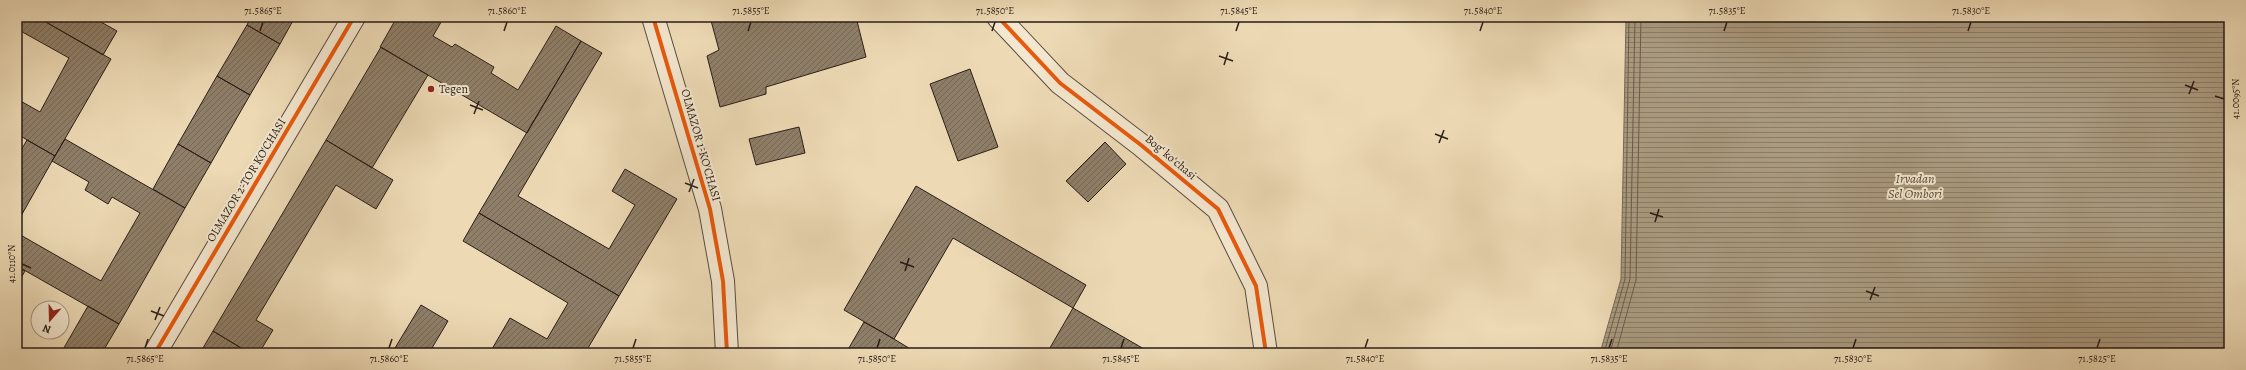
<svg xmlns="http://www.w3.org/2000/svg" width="2246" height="370" viewBox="0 0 2246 370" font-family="Alegreya,serif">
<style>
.water{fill:url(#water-rules);stroke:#766855}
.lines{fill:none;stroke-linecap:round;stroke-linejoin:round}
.shore{stroke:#6a5c4b;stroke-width:1}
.building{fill:url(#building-hatch);stroke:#291d17}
.street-casing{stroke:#5a4c3e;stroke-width:24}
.street{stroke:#f3e7cf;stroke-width:22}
.cycleway-casing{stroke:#f3e7cf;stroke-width:6}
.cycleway{stroke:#e8590c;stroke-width:4}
.ticks{fill:none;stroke:#291d17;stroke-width:1.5}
.poi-dot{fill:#8f2418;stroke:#f3e7cf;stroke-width:1.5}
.labels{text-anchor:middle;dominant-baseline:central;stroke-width:4;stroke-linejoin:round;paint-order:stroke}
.poi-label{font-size:12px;fill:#291d17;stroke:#f3e7cf;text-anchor:start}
.street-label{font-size:12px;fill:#291d17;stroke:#f3e7cf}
.water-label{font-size:13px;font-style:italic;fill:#56493b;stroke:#f3e7cf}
.neatline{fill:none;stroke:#291d17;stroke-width:1.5}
.ticks-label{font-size:10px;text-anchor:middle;fill:#291d17}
</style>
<defs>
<pattern id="water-rules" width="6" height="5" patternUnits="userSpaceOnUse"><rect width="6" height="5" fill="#aa9a7f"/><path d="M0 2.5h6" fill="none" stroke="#8a7d67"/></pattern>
<pattern id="building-hatch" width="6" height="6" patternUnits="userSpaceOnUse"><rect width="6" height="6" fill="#8f7f69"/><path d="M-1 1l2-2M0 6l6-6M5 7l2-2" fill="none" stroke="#756755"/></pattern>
</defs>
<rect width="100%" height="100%" fill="#eddab5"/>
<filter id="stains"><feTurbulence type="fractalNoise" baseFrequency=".005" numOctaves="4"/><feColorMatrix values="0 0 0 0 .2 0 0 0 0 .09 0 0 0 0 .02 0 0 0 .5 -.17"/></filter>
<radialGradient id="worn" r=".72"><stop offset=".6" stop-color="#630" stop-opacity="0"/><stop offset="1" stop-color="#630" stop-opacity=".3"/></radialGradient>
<path class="water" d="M1626,17H2229V353H1600L1621,279Z"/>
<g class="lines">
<path class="shore" d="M1604,353L1625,279L1629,17
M1610,353L1630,279L1635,17
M1616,353L1636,280L1641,17"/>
</g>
<path class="building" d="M17,17H37L111,59L55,156L17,134V99L40,112L69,58L17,29Z
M37,17H92L117,31L103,55Z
M251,17H295L280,44L247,25Z
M397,17H444L433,36L452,47L455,44L494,67L491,73L518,90L556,26L581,41L527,133L380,47Z
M710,17H856L866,57L766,87V94L720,107L707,56L719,50Z
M247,25L280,44L250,95L217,76Z
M581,41L602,53L518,196L609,249L635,205L612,191L625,169L677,199L619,296L479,213Z
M381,47L428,75L372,168L326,140Z
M970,69L998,147L958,161L930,84Z
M217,76L250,95L211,163L178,144Z
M799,127L805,153L756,165L749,139Z
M65,139L185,208L119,324L17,266V233L101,281L140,213L112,197L108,204L85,190L89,182L52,161Z
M27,140L55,156L17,223V157Z
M326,140L393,180L376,209L336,185L256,320L273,330L259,353H249L213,331Z
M1105,142L1126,164L1088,202L1066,181Z
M178,144L211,163L185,208L153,189Z
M916,186L1086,285L1073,308L953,238L894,339L844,310Z
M479,213L619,296L585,353H497L492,349L510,318L547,339L568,303L463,241Z
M17,266L25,271L17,285Z
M421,305L448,321L429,353H392Z
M88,306L119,324L102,353H61Z
M1073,308L1151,353H1047Z
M864,322L894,339L917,353H846Z
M213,331L243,349L241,353H200Z"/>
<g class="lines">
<defs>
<path id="street" d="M653,17L710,209L723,281L727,353
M998,17L1060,83L1141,145L1218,209L1256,286L1266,353
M155,353L354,17"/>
</defs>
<use href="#street" class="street-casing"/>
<use href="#street" class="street"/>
<defs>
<path id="cycleway" d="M653,17L710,209L723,281L727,353
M998,17L1060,83L1141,145L1218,209L1256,286L1266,353
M155,353L354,17"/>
</defs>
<use href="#cycleway" class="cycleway-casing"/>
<use href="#cycleway" class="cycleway"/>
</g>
<path class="ticks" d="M260,31L263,22M504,31L507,22M748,31L751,22M992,31L995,22M1236,31L1239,22M1480,31L1483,22M1724,31L1727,22M1968,31L1971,22M1219,56L1233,61M1224,65L1228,52M2185,85L2198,90M2189,94L2194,81M2215,96L2224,99M470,105L483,110M474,114L479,101M1435,134L1448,139M1439,143L1444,130M685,183L698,188M689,192L694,179M1650,213L1663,217M1655,222L1659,209M900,262L914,267M22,264L31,268M905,271L909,258M1866,291L1879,296M1870,300L1875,287M151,311L164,316M155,320L160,307M145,348L148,339M389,348L392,339M633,348L636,339M877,348L880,339M1121,348L1124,339M1365,348L1368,339M1609,348L1612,339M1853,348L1856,339M2097,348L2100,339"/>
<circle class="poi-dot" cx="431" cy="89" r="4"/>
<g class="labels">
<g class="poi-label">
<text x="439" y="89">Tegen</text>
</g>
<g class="street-label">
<text transform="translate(701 145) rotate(74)">OLMAZOR 1-KO'CHASI</text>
<text transform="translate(1171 157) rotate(40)">Bogʻ koʻchasi</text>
<text transform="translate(246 180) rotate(-59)">OLMAZOR 2-TOR KO'CHASI</text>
</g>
<g class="water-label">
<text x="1915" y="178">Irvadan<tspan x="1915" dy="15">Sel Ombori</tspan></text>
</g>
</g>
<rect width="2246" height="370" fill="none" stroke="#eddab5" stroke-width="44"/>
<g transform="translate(50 320) rotate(200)"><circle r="19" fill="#f3e7cf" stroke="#a29685"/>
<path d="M0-3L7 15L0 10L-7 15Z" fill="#8f2418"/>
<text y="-6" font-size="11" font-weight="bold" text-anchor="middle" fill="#291d17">N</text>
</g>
<rect x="22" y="22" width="2202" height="326" class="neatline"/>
<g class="ticks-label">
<text x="263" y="14">71.5865°E</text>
<text x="507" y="14">71.5860°E</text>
<text x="751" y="14">71.5855°E</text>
<text x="995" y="14">71.5850°E</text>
<text x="1239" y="14">71.5845°E</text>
<text x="1483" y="14">71.5840°E</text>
<text x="1727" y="14">71.5835°E</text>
<text x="1971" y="14">71.5830°E</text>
<text transform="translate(2235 99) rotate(-90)" y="4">41.0095°N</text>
<text transform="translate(11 264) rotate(-90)" y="4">41.0110°N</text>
<text x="145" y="362">71.5865°E</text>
<text x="389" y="362">71.5860°E</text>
<text x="633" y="362">71.5855°E</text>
<text x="877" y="362">71.5850°E</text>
<text x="1121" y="362">71.5845°E</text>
<text x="1365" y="362">71.5840°E</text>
<text x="1609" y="362">71.5835°E</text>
<text x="1853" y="362">71.5830°E</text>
<text x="2097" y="362">71.5825°E</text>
</g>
<rect width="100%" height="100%" filter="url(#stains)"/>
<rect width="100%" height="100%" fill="url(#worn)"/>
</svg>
